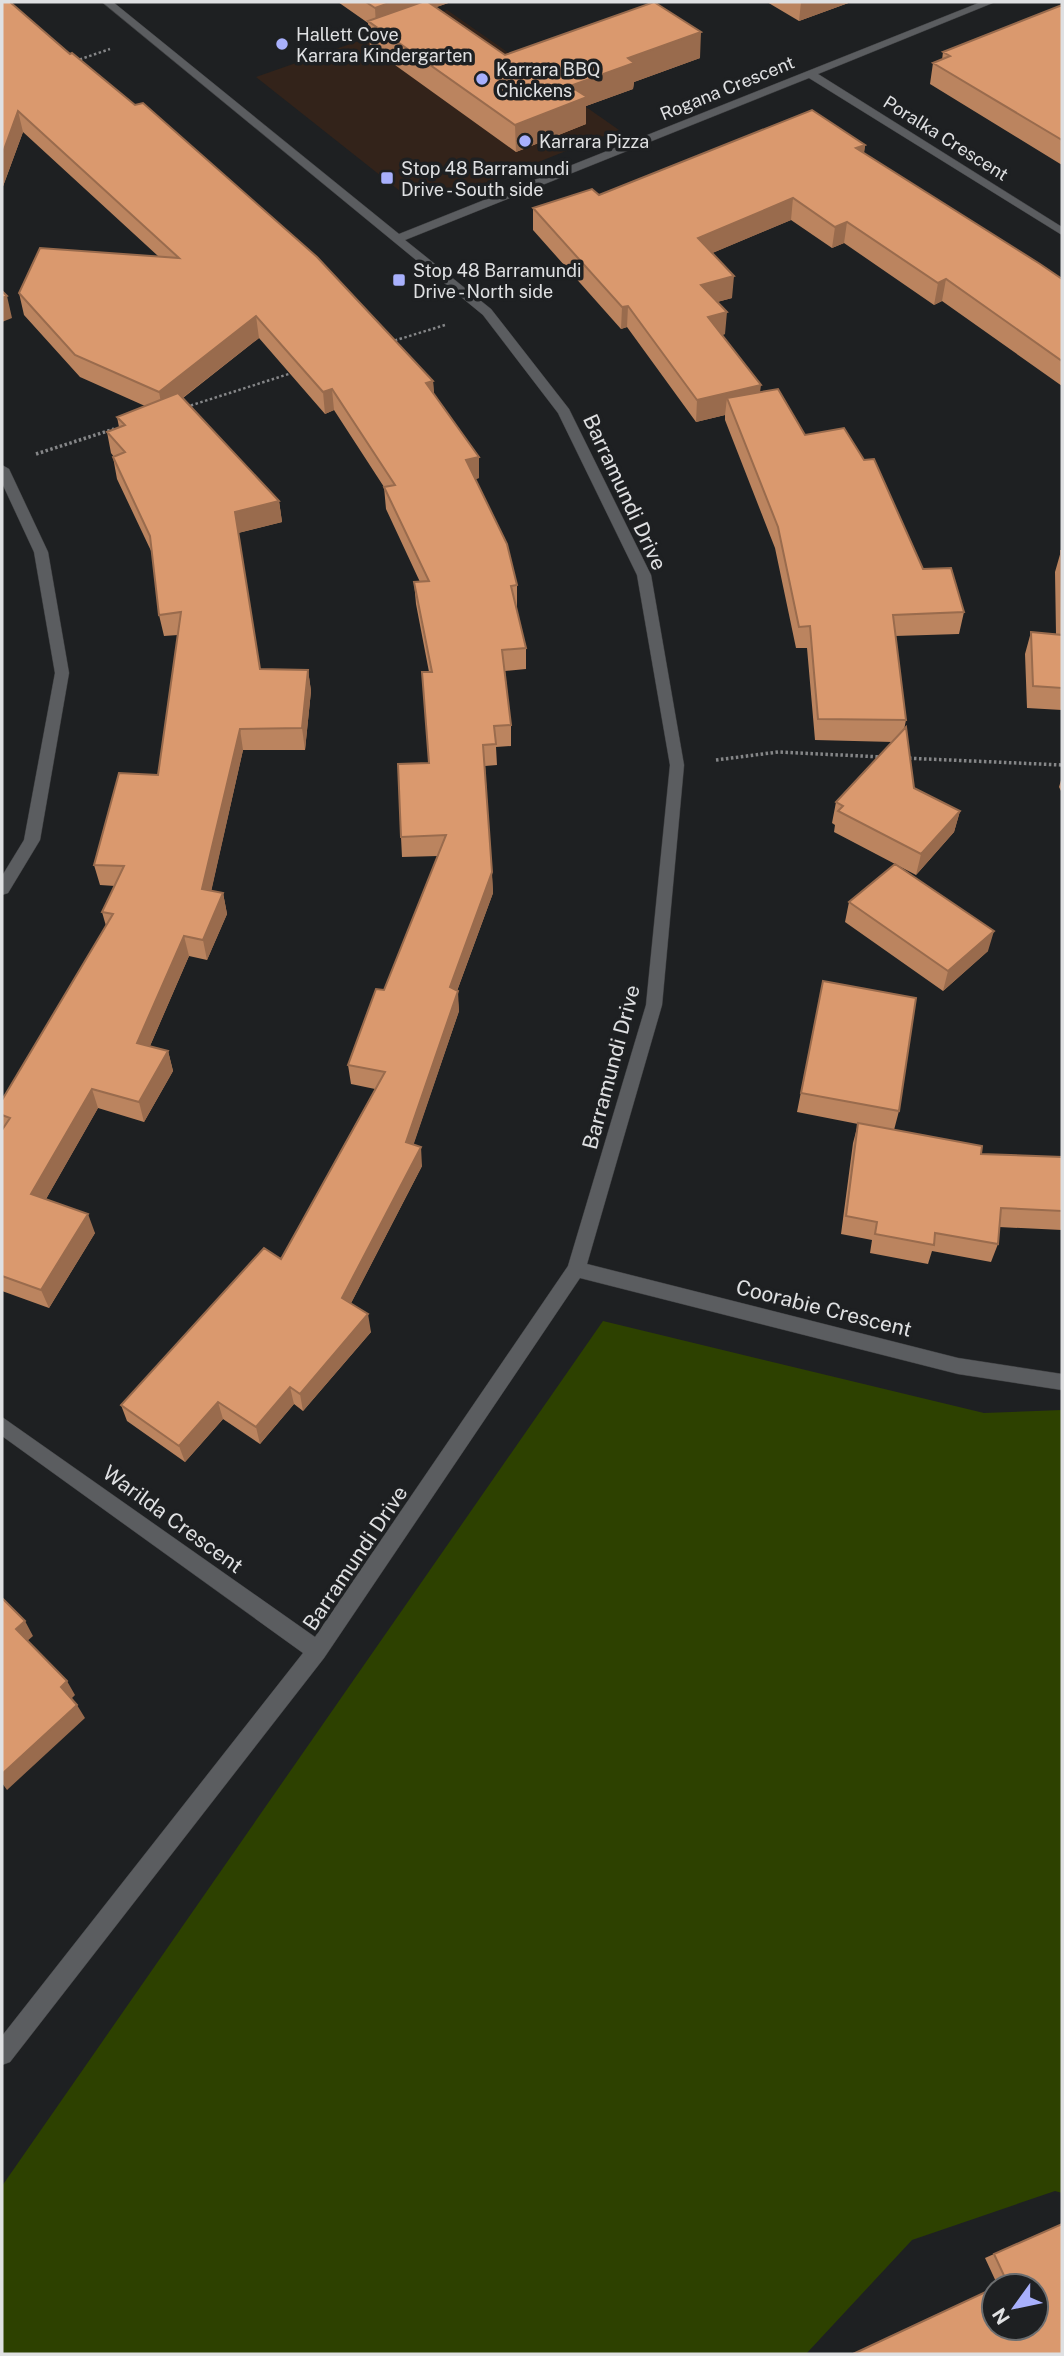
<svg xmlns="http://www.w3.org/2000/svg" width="1064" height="2356" viewBox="0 0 1064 2356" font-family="'Public Sans',sans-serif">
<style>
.commercial{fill:#33231a}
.green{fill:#2d4100}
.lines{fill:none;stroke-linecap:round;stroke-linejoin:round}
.minor-casing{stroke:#3c3d3f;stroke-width:1}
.path-far1{stroke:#858688;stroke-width:2.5;stroke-dasharray:2.5 2.5;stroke-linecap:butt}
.path{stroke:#858688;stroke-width:3.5;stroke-dasharray:2.5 2.5;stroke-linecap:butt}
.minor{fill:#5b5d60;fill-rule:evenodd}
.wall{fill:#bb845f}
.shaded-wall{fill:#996b4d}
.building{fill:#da996e;stroke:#996b4d;stroke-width:2}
.poi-dot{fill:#a8b0fc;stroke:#1e2022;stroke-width:2.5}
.labels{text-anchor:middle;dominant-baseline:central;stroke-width:7;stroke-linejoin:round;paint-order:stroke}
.far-poi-label{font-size:18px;fill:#dfe0e2;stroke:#1e2022;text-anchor:start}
.far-street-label{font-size:18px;fill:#dfe0e2;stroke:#1e2022}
.street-label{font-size:21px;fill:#dfe0e2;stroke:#1e2022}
</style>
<rect width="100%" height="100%" fill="#1e2022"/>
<path class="commercial" d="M447,10L619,130L455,195L400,191L256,77Z"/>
<path class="green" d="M603,1321L984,1413L1062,1410V2193L1055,2191L912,2240L806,2354H2V2186Z"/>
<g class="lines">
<defs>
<path id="minor" d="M102,2H113L399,234L981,2H995L818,74L1062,227V235L809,78L405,240L491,309L569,409L651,575L684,765L662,1005L587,1264L958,1358L1062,1374V1390L958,1374L580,1278L324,1658L10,2062L2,2065V2036L303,1653L2,1436V1417L315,1637L568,1266L646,1005L670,765L637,575L558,413L483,315Z
M2,465L9,469L48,552L69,673L40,840L8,893L2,895V876L24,840L55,673L34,552L2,483Z"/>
</defs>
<use href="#minor" class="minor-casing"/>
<path class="path-far1" d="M75,61L110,49
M390,342L445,325
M186,407L295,372"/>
<path class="path" d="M36,454L114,429
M904,758L1062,765
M716,760L778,752L882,757"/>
<use href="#minor" class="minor"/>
</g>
<path class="wall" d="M2,2L433,381L434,394L479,457V478L475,479L517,585V607H516L526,648V669L505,671L511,725V746L496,747L497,765L485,766L493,893L457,991L459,1011L413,1145L422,1166L351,1303L371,1332L303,1411L294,1404L260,1444L223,1419L185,1462L127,1421L121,1405L281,1259L375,1089L351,1084L348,1065L384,990L438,856L402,857L401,837L428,763L429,672L416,604L414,582H420L386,509L384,487L334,410L325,414L259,338L183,398L279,501L282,522L238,533L260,669L308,670L311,691L305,750H243L211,891L223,893L227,914L207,960L189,956L150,1046L168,1051L173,1071L144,1122L98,1108L46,1199L95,1233L49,1308L2,1291V1100L106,926L102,912L115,886L100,885L94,865L158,775L178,635L164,636L159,615L152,553L117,479L113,457H114L111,453L107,432L119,427L117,417L145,406L80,377L24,315L19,293L158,256L23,132L2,189Z
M338,2H451L436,7L505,55L700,58L634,82L633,89L586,106V124L516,152L370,47L368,23Z
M767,2H851L799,21Z
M1062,5V165L930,84L933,63L942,60L943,52Z
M865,145L864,153L1062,279V386L942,301L934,305L844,243L832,248L791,220L712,253L732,298L717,302L725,334L722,335L760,392L805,435L923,569L964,612L959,634L895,636L906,720L904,730L914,788L960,811L954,832L916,875L834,832L835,825L832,823L836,802L893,742L815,740L807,648H796L775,548L725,420V415L696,422L627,327L621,329L533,230V208Z
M1061,551H1062V710L1027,708L1025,654L1031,632L1056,634L1055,572Z
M1062,777V793L1059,787Z
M849,902L988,951L943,991L845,922Z
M823,981L899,1111L894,1130L981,1154L1062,1157V1230L999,1227L998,1244L991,1262L932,1251L928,1264L870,1253L872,1240L841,1234L853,1143L858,1124L797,1112Z
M994,2254L1062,2354L998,2286L985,2258Z"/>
<path class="shaded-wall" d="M392,2H451L378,28L376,27L375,8Z
M801,2H851L799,21Z
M701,32L700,58L634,82L633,89L586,106V124L516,152L515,125L570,86L628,58Z
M18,111L23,132L2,189V155Z
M865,145L862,166L856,148Z
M793,198L791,220L696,260L698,238Z
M847,222L844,243L832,248L835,227Z
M734,276L732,298L699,307L701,285Z
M946,279L942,301L934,305L938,283Z
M7,296L12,318L2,322V298Z
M628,306L627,327L621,329L622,307Z
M727,312L725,334L707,339L708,317Z
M256,316L259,338L163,413L159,392Z
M433,381L434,402L426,383Z
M761,385L758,407L727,398L725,415L696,422L697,400Z
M332,389L334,410L325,414L323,392Z
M479,457V478L467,482L466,460Z
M279,501L282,522L238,533L235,512Z
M308,670L311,691L305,750L302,728Z
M240,729L243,750L207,910L202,889Z
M960,811L954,832L916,875L921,854Z
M492,872L493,893L451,1007L450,987Z
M223,893L227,914L207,960L203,940Z
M994,931L988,951L943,991L948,971Z
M184,936L189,956L143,1062L137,1043Z
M458,991L459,1011L408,1161L406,1142Z
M168,1051L173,1071L144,1122L139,1102Z
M92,1089L98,1108L38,1213L31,1194Z
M421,1147L422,1166L345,1315L342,1298Z
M88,1214L95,1233L49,1308L41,1290Z
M368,1314L371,1332L303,1411L300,1394Z
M290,1387L294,1404L260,1444L256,1427Z
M218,1402L223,1419L185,1462L179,1446Z
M25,1621L33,1636L25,1643L16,1629Z
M67,1681L75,1695L69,1701L61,1687Z
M77,1705L85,1718L7,1790L2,1783V1774Z"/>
<path class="building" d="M2,2H10L70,54L72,53L135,105L143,103L317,257L433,381L426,383L479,457L466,460L507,544L517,585L511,586L526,648L502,650L511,725L494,726L496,744L483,745L492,872L450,987L458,991L406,1142L421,1147L342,1298L368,1314L300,1394L290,1387L256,1427L218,1402L179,1446L121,1405L264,1248L281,1259L385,1072L348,1065L376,989L384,990L446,835L401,837L398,764L429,763L422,672H432L414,582L429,581L384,487L395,485L332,389L323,392L256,316L159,392L75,355L19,293L40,248L179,258L18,111L2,155Z
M366,2H392L375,8Z
M422,2H428L505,55L654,2L701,32L628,58L634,63L570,86L587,97L515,125L368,21Z
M1062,5V140L933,63L950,56L943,52Z
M812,110L865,145L856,148L1040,264L1062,279V361L946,279L938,283L847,222L835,227L793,198L698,238L734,276L701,285L727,312L708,317L761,385L697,400L628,306L622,307L533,208L592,189L599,195Z
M2,291L7,296L2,298Z
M778,389L805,435L844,428L864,460L874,459L923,569L951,568L964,612L893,615L906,720L818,719L810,626L799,627L778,527L727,398Z
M178,393L279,501L235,512L260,669L308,670L302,728L240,729L202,889L223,893L203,940L184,936L137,1043L168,1051L139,1102L92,1089L31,1194L88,1214L41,1290L2,1276V1130L10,1118L2,1115V1100L113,914L102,912L124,866L94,865L119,773L158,775L181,612L159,615L150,536L113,457L125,452L107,432L125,425L117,417Z
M1061,551H1062V618Z
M1031,632L1062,635V688L1033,686Z
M906,727L914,788L960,811L921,854L838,811L843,806L836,802Z
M895,864L994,931L948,971L849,902Z
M823,981L916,998L899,1111L801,1093Z
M858,1123L982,1146L981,1154L1062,1157V1211L1001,1208L998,1244L935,1233L934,1245L875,1234L877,1222L846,1216Z
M2,1598L25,1621L16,1629L67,1681L61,1687L77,1705L2,1774Z
M1062,2224V2354H853L994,2288V2328H1036V2286H999L1007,2282L994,2254Z"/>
<g class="poi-dot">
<circle cx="282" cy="44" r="7"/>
<circle cx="482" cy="79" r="7"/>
<circle cx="525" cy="141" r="7"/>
<rect x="380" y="171" width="14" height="14" rx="3.5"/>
<rect x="392" y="273" width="14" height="14" rx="3.5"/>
</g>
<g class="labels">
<g class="far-poi-label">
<text x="296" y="34">Hallett Cove<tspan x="296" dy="21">Karrara Kindergarten</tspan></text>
<text x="496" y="69">Karrara BBQ<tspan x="496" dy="21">Chickens</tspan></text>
<text x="539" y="141">Karrara Pizza</text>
<text x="401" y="168">Stop 48 Barramundi<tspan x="401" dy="21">Drive - South side</tspan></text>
<text x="413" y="270">Stop 48 Barramundi<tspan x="413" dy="21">Drive - North side</tspan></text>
</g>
<g class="far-street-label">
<text transform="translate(727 88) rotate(-22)">Rogana Crescent</text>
<text transform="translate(946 138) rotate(32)">Poralka Crescent</text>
</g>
<g class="street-label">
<text transform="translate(625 492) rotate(65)">Barramundi Drive</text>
<text transform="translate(611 1067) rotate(-75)">Barramundi Drive</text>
<text transform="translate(824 1308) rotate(14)">Coorabie Crescent</text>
<text transform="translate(173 1519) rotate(36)">Warilda Crescent</text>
<text transform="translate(355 1558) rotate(-56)">Barramundi Drive</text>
</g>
</g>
<rect width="1064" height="2356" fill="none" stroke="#dfe0e2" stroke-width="7"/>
<g transform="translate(1015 2307) rotate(237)"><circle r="33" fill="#1e2022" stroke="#6b6d6f" stroke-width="2"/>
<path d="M0-5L12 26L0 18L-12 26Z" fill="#a8b0fc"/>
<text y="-10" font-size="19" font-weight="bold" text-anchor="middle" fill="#dfe0e2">N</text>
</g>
</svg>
